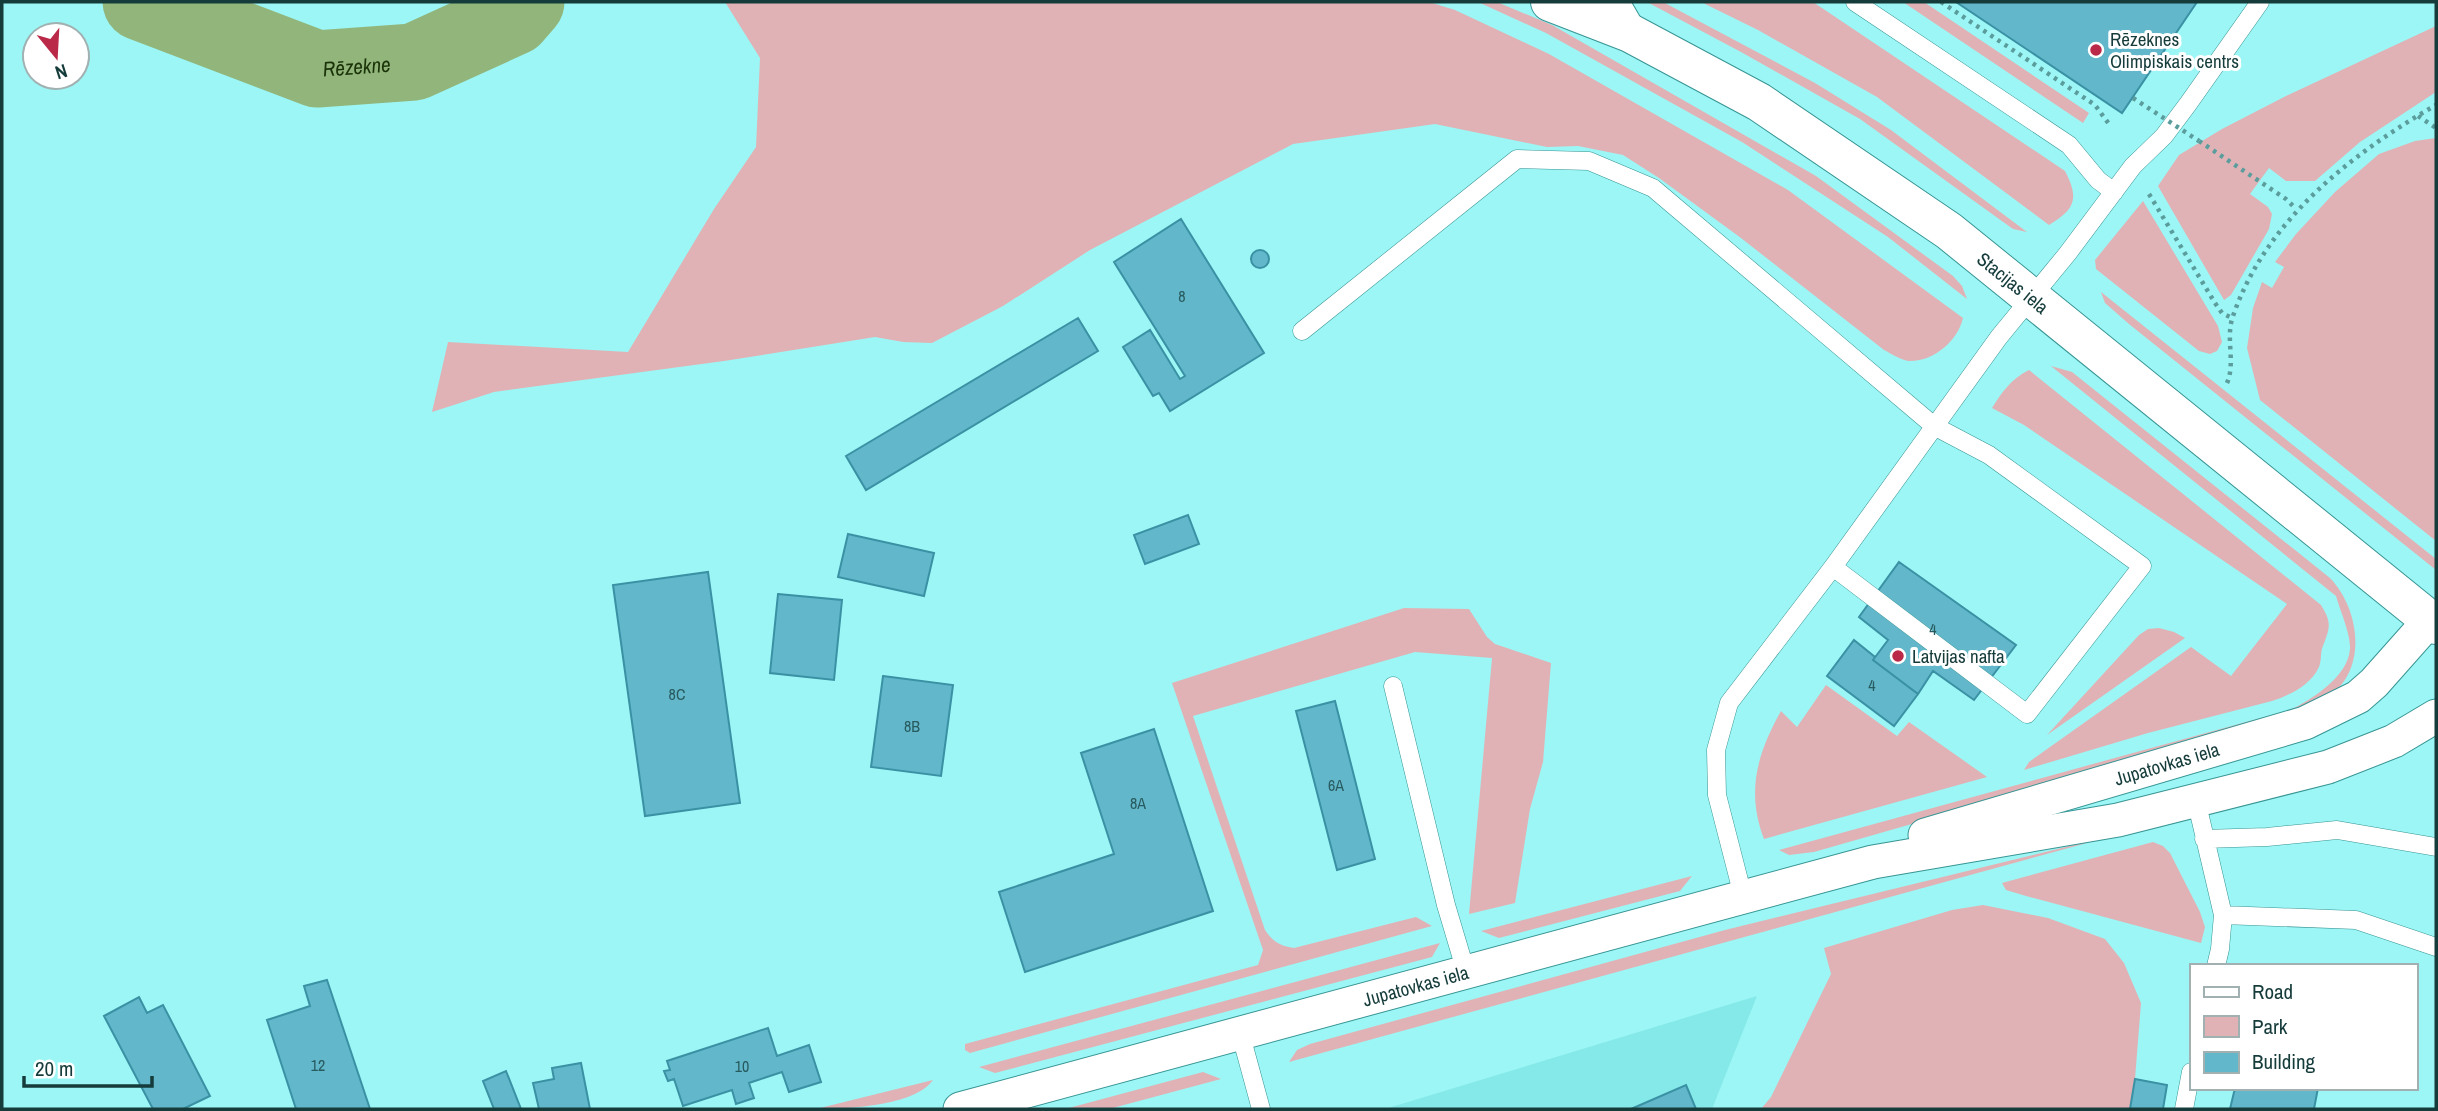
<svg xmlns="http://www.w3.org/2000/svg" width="2438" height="1111" viewBox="0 0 2438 1111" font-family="'Archivo Narrow',sans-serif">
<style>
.built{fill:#84e9e8}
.green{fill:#e1b2b5}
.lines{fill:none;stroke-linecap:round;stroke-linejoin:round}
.river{stroke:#91b57b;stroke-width:77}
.building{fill:#62b7ca;stroke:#3a91a4;stroke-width:2}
.service-casing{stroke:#379594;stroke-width:19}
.minor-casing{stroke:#379594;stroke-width:35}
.secondary-casing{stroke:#379594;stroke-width:40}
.path{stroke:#5b9d9c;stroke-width:4.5;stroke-dasharray:3.5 5;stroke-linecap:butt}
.service{stroke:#fff;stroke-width:18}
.minor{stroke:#fff;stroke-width:33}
.secondary{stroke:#fff;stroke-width:38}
.path-bridge{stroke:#5b9d9c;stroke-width:4.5;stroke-dasharray:3.5 5;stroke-linecap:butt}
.poi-dot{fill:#ba2948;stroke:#fff;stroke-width:2.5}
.labels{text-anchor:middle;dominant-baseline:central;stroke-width:6;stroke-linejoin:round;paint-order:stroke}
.number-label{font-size:16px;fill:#285b5f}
.poi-label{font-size:19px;fill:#153c3b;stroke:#fff;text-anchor:start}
.street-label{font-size:19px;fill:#153c3b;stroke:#fff}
.water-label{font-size:21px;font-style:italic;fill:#1b3309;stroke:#fff}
</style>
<rect width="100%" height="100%" fill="#9cf6f5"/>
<path class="built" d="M1757,996L1712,1109H1385Z"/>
<path class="green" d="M725,2H1429L1455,10L1549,54L1788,190L1963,318C1958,340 1935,361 1910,361C1902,361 1892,354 1884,350L1741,238L1659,178L1623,155L1578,146L1547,147L1435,124L1293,144L1090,250L1003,306L932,343L903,342L875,337L724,361L494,392L432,412L448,342L628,352L714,209L756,147L760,58Z
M1478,2H1497L1552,25L1816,176L1953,276L1962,286L1967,299L1888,237L1742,142L1546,33Z
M1647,2H1663L1815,83L1891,130L2027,232L2013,229L1860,119L1741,52Z
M1701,2H1813L2065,171C2079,198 2076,209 2049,225L1877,97L1758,30Z
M1903,2H1924L2089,113L2083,123Z
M2436,26V92L2360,142L2315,181H2286L2269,168L2250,194L2268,207L2272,214L2269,229L2231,295L2224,300L2158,186L2179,155L2222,129L2286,96Z
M2436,138V541L2260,400L2247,348L2253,308L2262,282L2272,288L2284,267L2275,262L2296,234L2335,192L2379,154L2415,141Z
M2143,201L2218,326L2222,342L2217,351L2210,354L2199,351L2096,269L2095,260Z
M2101,292L2436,559V570L2129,324L2105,303Z
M2051,366L2072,372L2330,578C2361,610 2369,675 2323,700C2303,711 2279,717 2257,725L1814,852L1789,855L1779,850L2290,710C2311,700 2348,677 2350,649C2351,635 2340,610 2336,596Z
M2029,370L2321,605C2332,623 2330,627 2323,646C2320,652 2322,660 2319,667C2311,685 2290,695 2272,701L2148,733L2024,770L2029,762L2191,647L2231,676L2287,604L2024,425L1992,408C2002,392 2011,379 2029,370Z
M1404,608L1469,609L1487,637L1495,644L1551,663L1543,762L1530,809L1515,903L1469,914L1492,658L1415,652L1193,716L1265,930C1273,942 1280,946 1294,948L1416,917L1432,926L970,1053L965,1050V1044L1258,965L1263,950L1172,683Z
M2159,628L2174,632L2185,638L2047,735L2139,635L2148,629Z
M1826,685L1897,736L1909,722L1987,777L1764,839C1746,792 1757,754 1781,711L1797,727Z
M2127,832L1289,1062L1297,1050L1310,1044L1725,930Z
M2153,842L2163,846L2170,853L2200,912L2205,927L2201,943L2026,896L2006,890L2002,883Z
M1692,876L1680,891L1499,938L1481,931Z
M1983,905L2048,918L2105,939L2124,963L2141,1003L2135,1079L2130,1109H1761L1771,1097L1831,974L1824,948L1952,910Z
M1440,943L1432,957L995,1073L979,1067Z
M1203,1072L1221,1079L1109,1109H1065Z
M933,1080C915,1106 847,1109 816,1109Z"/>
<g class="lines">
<path class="river" id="s1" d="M141,2L317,69L414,62L513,17L526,2"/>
</g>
<path class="building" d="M1956,2H2197L2122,113Z
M1956,2H2197L2122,113Z
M1181,219L1264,353L1170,411L1159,393L1153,396L1123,347L1150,330L1180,379L1185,376L1114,262Z
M1251 259a9 9 0 1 1 18 0a9 9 0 1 1-18 0Z
M1078,318L1098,351L866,490L846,456Z
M1188,515L1199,544L1145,564L1134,535Z
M848,534L934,553L924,596L838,577Z
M1899,562L2016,645L1974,700L1933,671L1918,694L1873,660L1888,640L1859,617Z
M708,572L740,803L645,816L613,585Z
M778,594L842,600L834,680L770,673Z
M1854,640L1875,657L1873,660L1918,694L1894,726L1827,676Z
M883,676L953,685L941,776L871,767Z
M1335,701L1375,859L1337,870L1296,711Z
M1154,729L1213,911L1025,972L999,892L1114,854L1081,753Z
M327,980L370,1109H296L267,1020L310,1006L304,986Z
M139,997L147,1013L163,1005L210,1096L183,1109H153L104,1016Z
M768,1028L777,1056L809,1045L821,1082L789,1092L782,1072L749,1083L754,1098L736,1104L732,1090L683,1106L674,1079L668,1081L664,1071L670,1070L667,1061Z
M581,1063L590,1109H539L533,1083L554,1079L552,1068Z
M506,1071L521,1109H494L483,1081Z
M2135,1079L2167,1085L2163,1109H2130Z
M1686,1085L1696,1109H1631Z
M2235,1088H2318L2314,1109H2230Z"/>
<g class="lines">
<defs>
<path id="service" d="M1855,2L2069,145L2098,180L2114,192
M1302,331L1517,159L1589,161L1653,188L1934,426L1989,455L2142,566L2027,714L1833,567
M1393,686L1446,905L1466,972
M2196,800L2223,915L2220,949L2216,966
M2204,839L2267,837L2337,830L2436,847
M1743,896L1717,795L1716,750L1729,703L1833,567L1999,337L2068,253L2133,166L2164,136L2188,104L2260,2
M2223,915L2356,920L2436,947
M1240,1032L1261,1109
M2184,1109L2191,1072"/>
<g id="minor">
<path d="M1612,2L1630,33"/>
<path id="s2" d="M1925,835L2305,723L2358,697L2374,683L2430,620"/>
<path id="s3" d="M960,1109L1873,862L2118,820L2328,767L2394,741L2436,716"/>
</g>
<g id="secondary">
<path id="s4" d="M1550,2L1630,33L1759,102L1949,231L2436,625"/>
</g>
</defs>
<use href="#service" class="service-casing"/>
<use href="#minor" class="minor-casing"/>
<use href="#secondary" class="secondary-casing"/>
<path class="path" d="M1941,2L2095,105L2109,124
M2418,116L2436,128
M2199,141L2286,199L2296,209
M2149,194L2215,303L2222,313L2232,318
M2227,383C2236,362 2225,338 2233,316C2266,220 2351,154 2436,105"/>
<use href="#service" class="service"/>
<use href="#minor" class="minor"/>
<use href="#secondary" class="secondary"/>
<path class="path-bridge" d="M2133,98L2199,141"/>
</g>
<g class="poi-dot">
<circle cx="2096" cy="50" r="7"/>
<circle cx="1898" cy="656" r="7"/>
</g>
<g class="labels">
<g class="number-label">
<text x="1182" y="296">8</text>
<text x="1933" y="629">4</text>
<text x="1872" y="685">4</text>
<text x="677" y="694">8C</text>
<text x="912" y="726">8B</text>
<text x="1336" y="785">6A</text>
<text x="1138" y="803">8A</text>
<text x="318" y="1065">12</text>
<text x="742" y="1066">10</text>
</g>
<g class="poi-label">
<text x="2110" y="39">Rēzeknes<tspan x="2110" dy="22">Olimpiskais centrs</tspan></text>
<text x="1912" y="656">Latvijas nafta</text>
</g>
<g class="street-label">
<text stroke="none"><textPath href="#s4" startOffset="544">Stacijas iela</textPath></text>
<text stroke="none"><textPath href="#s2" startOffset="252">Jupatovkas iela</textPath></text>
<text stroke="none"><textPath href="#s3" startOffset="472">Jupatovkas iela</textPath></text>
</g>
<g class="water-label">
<text stroke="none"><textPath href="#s1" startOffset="228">Rēzekne</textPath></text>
</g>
</g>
<rect width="2438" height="1111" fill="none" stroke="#153c3b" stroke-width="7"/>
<rect x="2190" y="964" width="228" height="126" fill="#ffffff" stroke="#a1b1b1" stroke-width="2"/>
<rect x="2204" y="987" width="35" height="10" fill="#ffffff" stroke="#a1b1b1" stroke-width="2"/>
<text x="2252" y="999" font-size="21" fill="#153c3b">Road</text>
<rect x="2204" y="1016" width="35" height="21" fill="#e1b2b5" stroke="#a1b1b1" stroke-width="2"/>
<text x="2252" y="1034" font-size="21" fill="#153c3b">Park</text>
<rect x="2204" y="1052" width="35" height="21" fill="#62b7ca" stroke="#a1b1b1" stroke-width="2"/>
<text x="2252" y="1069" font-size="21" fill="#153c3b">Building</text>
<g transform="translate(56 56) rotate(162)"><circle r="33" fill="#ffffff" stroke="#a1b1b1" stroke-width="2"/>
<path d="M0-5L12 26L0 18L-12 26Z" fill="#ba2948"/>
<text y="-10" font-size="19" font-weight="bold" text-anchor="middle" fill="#153c3b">N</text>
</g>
<path d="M24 1076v10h128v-10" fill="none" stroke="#153c3b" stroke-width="3.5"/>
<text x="35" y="1076" font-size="21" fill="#153c3b" stroke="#ffffff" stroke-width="5" paint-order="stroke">20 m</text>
</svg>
